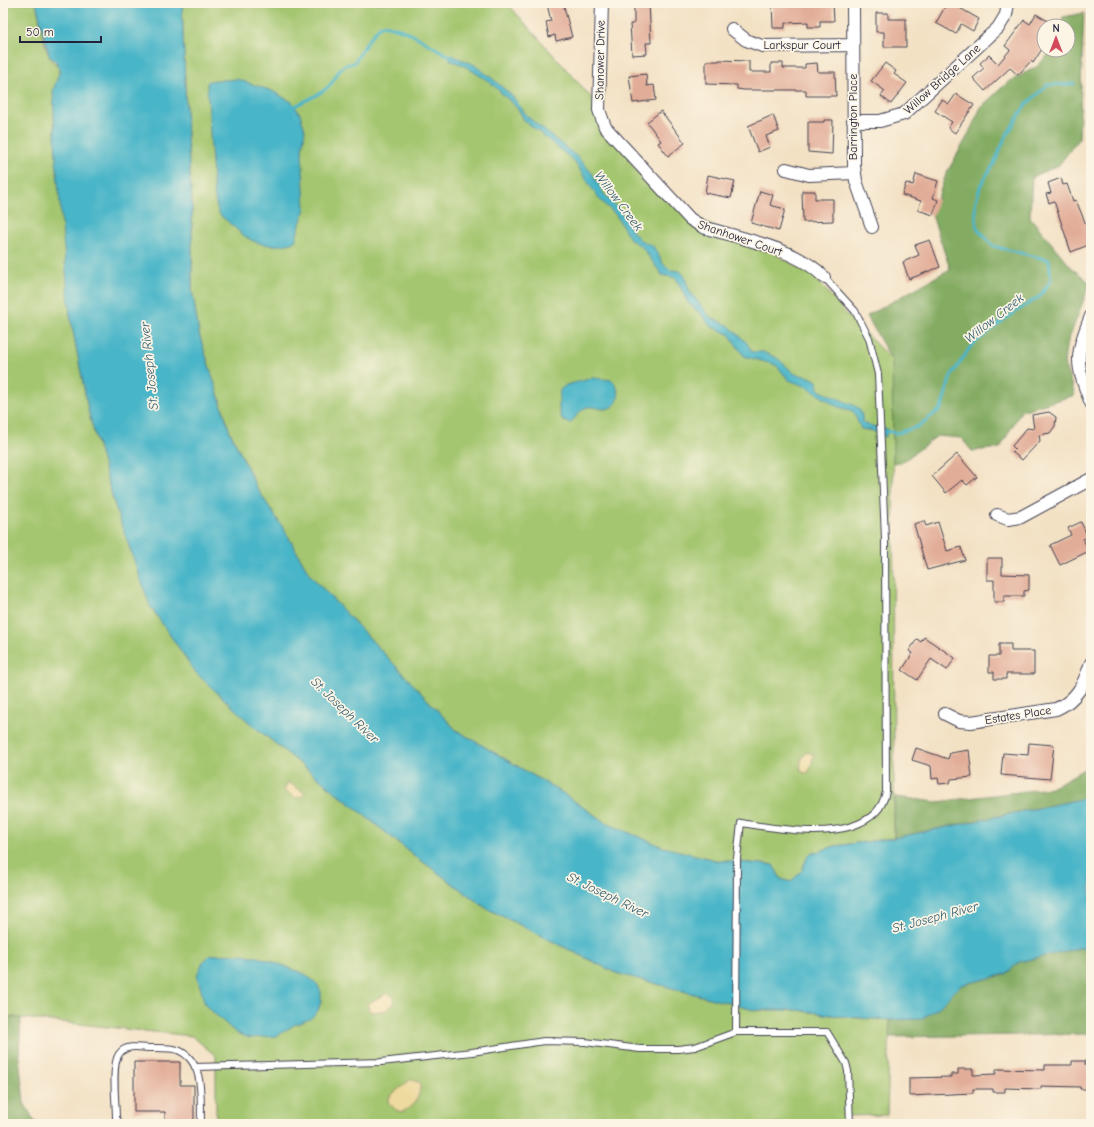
<svg xmlns="http://www.w3.org/2000/svg" width="1094" height="1127" viewBox="0 0 1094 1127" font-family="'Comic Neue',sans-serif">
<style>
.green{fill:#a4c66f;stroke:#637455}
.forest{fill:#83ab62;stroke:#52664e}
.sand{fill:#eeda9e;stroke:#887e6c}
.water{fill:#4ab5c8;stroke:#366c82}
.lines{fill:none;stroke-linecap:round;stroke-linejoin:round}
.stream{stroke:#4ab5c8;stroke-width:3}
.building{fill:#e2ad98}
.lane-casing{stroke:#413f50;stroke-width:8}
.street-casing{stroke:#413f50;stroke-width:14}
.lane{stroke:#fff;stroke-width:6}
.street{stroke:#fff;stroke-width:12}
.labels{text-anchor:middle;dominant-baseline:central;stroke-width:3.5;stroke-linejoin:round;paint-order:stroke}
.street-label{font-size:12px;fill:#22223b;stroke:#fcf5e5}
.water-label{font-size:13px;font-style:italic;fill:#325d73;stroke:#fcf5e5}
</style>
<rect width="100%" height="100%" fill="#fcf5e5"/>
<filter id="ink" filterUnits="userSpaceOnUse"><feTurbulence type="fractalNoise" baseFrequency=".025" numOctaves="2"/><feDisplacementMap in="SourceGraphic" scale="8" xChannelSelector="R" yChannelSelector="G"/><feConvolveMatrix kernelMatrix="1 2 1 2 8 2 1 2 1" color-interpolation-filters="sRGB"/></filter>
<filter id="wash" filterUnits="userSpaceOnUse"><feTurbulence type="fractalNoise" baseFrequency=".012" numOctaves="4" result="noise"/><feDisplacementMap in="SourceGraphic" scale="16" xChannelSelector="R" yChannelSelector="G"/><feGaussianBlur stdDeviation="0.9" result="paint"/><feColorMatrix in="noise" values="0 0 0 0 0 0 0 0 0 0 0 0 0 0 0 0 0 1.4 0 .05"/><feComposite in="paint" operator="in"/></filter>
<g filter="url(#wash)">
<rect width="100%" height="100%" fill="#f3e1c4"/>
<path class="green" d="M3,3H36C40,19 42,38 48,53C52,65 62,62 58,78L70,315L89,414L115,506L251,724L415,856L486,908L616,973L754,1010H798L845,1017L890,1020L887,1115L845,1116V1124H216V1056L192,1036L3,1016Z
M182,3H507L591,97L605,127L684,214L749,240L813,275L849,317L893,361L894,838L835,846L808,855L802,870L792,882L781,879L773,865L715,860L663,847L606,823L561,792L456,730L310,575L285,531L258,490L230,432L199,334L192,289V201L187,138Z"/>
<path class="forest" d="M1084,13L1079,138L1059,165L1032,177L1030,217L1071,267L1090,283L1066,347L1064,363L1075,395L1021,411L1000,448L972,451L961,438L937,436L901,463H893L892,361L867,316L950,269L932,215L946,174L967,137L981,107L1007,83L1036,67L1053,50H1068V26H1060L1063,17Z
M1091,765V797L894,838L895,797L937,802L1051,788Z
M1091,945V1034L889,1037L890,1020L921,1019L938,1008L961,985L1006,974L1019,962Z
M3,1016L21,1018L19,1056L24,1103L36,1124H3Z"/>
<path class="sand" d="M808,752L814,755L809,772L805,773L801,771C800,763 801,756 808,752Z
M288,782L305,793L304,796L296,798L284,791Z
M387,993L393,996L395,1001L393,1005L384,1011L370,1012L367,1004Z
M411,1079L420,1083C421,1097 414,1106 402,1112L396,1110L388,1102L390,1096Z"/>
<path class="water" d="M36,3H182L187,138L192,201V289L199,334L230,432L258,490L285,531L310,575L456,730L561,792L606,823L663,847L715,860L773,865L781,879L791,882L802,870L808,855L835,846L894,838L1091,797V945L1019,962L1006,974L961,985L938,1008L921,1019L890,1020L845,1017L798,1010H754L616,973L486,908L415,856L251,724L196,673L150,606L115,506L89,414L70,315L56,160L53,91L60,70L56,62L49,55Z
M451,55L473,64L493,79L512,96L529,118L576,156L592,173L604,194L620,211L633,232L640,240L653,246L664,265L670,270L680,271L684,275L690,292L711,318L728,325L747,343L752,352H763L777,358L795,374L810,377L817,381L818,389C826,395 855,404 859,409C862,413 862,417 863,422L867,425L887,429L886,437L873,431L861,429L853,411L836,406L807,387L789,380L776,365L744,356L729,334L710,326L702,315L688,303L676,278L662,275L642,247L630,239L616,215L599,199L574,161L524,120L518,109L490,82L463,65L450,60Z
M237,79L272,91L292,102L300,114L305,130L302,151L305,208L295,241C286,247 266,246 256,242C243,238 232,224 221,216L218,212L214,195L207,83L209,81Z
M593,378L612,380C622,391 621,408 604,409C599,409 593,406 588,407C581,408 575,419 570,423L563,421C557,410 559,402 560,390L566,385Z
M242,954L266,959L305,974L317,984L321,992V1001L318,1011L310,1019L294,1025L277,1036L250,1038L236,1033L205,1005L197,975L203,962L210,955Z"/>
<g class="lines">
<path class="stream" d="M295,106C306,100 321,95 330,85C340,73 336,66 354,63C362,52 371,32 382,25C410,28 429,47 454,58
M884,431L897,433L917,427L941,409L951,376L971,346L1005,319L1040,296L1051,280L1049,260L993,246L977,228L975,204L981,184L994,164L1005,138L1025,106L1047,85L1074,84"/>
</g>
<g id="blocks">
<path class="building" d="M552,3H563L572,37L556,41L555,35L549,37L546,22L551,21L547,4Z
M634,3H649L651,43H646L647,54L632,55L630,24H634Z
M772,3H833L834,21H820V27H808V22L785,23V28H773Z
M947,3H951L979,19L973,31L961,24L956,34L936,23Z
M876,13H888V19H906V47H884V32H876Z
M1036,14L1056,26H1044V46L1033,63L1031,61L1018,75L1010,68L985,91L973,78L984,68L980,63L989,55L998,64L1010,50L1005,46L1024,20L1030,24Z
M719,60L749,61V72H771V63H783V68H805V64L817,63L818,72H835L836,96H806V90H744L737,89V85L706,84V61H719Z
M885,63L896,71L894,74L907,83L891,104L881,96L885,91L871,81Z
M646,74L647,86L654,85L656,100L633,103L629,76Z
M956,94L974,105L955,133L948,128L952,122L935,111L942,100L949,104Z
M661,111L685,143L668,156L658,143L661,141L647,122Z
M773,115L779,131L766,136L770,147L758,152L748,126Z
M824,120H833L832,154L808,152V122H824Z
M916,174L938,181L933,198L938,200L933,215L918,210L921,201L902,195L906,183L913,185Z
M708,175L735,181L731,198L705,193Z
M1061,178L1063,185L1067,184L1073,201L1076,200L1091,237V244L1071,252L1054,201L1049,203L1046,194L1051,193L1048,183Z
M760,191L773,195L770,205L785,209L779,231L751,223Z
M802,191H815V199H833V221L803,222Z
M930,240L940,267L909,279L903,262L919,255L915,245Z
M1049,412L1056,417L1055,426L1050,433L1039,435L1040,441L1022,460L1012,452L1015,449L1012,446L1027,428L1034,429L1032,415Z
M957,454L977,477L967,485L962,480L946,493L932,476Z
M924,521L926,526L938,522L947,551L961,547L965,560L927,570L914,524Z
M1081,522L1088,537L1083,539L1089,551L1060,565L1050,545L1071,535L1068,528Z
M987,558H1002V574L1029,575V590L1024,591V596H1004V602H994V580H987Z
M924,637L955,658L947,670L931,659L917,680L902,670L913,653L909,651L917,639L921,642Z
M999,644H1011V651H1034V674H1006V679H994V672H989V656H999Z
M1029,743L1054,745L1050,779L1001,775L1003,753L1028,755Z
M916,748L948,759L950,753L969,750L972,777L951,779L950,783L939,784L938,778L932,779L931,766L912,760Z
M1072,1061H1085V1065H1091V1089H1080V1087L1041,1086V1089L1005,1088V1092H993V1089H973V1093L909,1096V1078L951,1077V1074H958V1069H973V1075L996,1074V1069L1045,1070V1065H1072Z
M134,1062H180V1085H194V1124H165V1112H134Z"/>
</g>
</g>
<g filter="url(#ink)">
<use href="#blocks" fill-opacity="0" stroke="#413f50" stroke-width="1"/>
<g class="lines">
<defs>
<path id="lane" d="M736,1032L737,858L741,823C778,829 847,842 876,812C882,806 884,800 886,792L885,539L878,374L869,338L855,311L824,277
M195,1067L381,1062L472,1052L544,1041L585,1042L640,1049H678L695,1047L736,1032H827L846,1063L848,1071L850,1124
M120,1124L116,1118C116,1103 111,1065 119,1054C125,1045 138,1047 147,1048C156,1048 169,1047 178,1050C206,1062 200,1100 201,1124"/>
<path id="street" d="M602,3L599,110L605,127L690,219L703,227C739,238 798,249 824,277
M853,3L854,166L856,181L872,227
M732,29L746,40L762,46L853,45
M853,121H880L904,114L998,28L1006,15L1008,3
M786,169L809,175L854,173
M1091,316C1075,356 1075,363 1091,403
M997,515L1008,519L1021,517L1091,479
M945,714L959,721L971,722L1056,709C1077,700 1084,684 1091,663"/>
</defs>
<use href="#lane" class="lane-casing"/>
<use href="#street" class="street-casing"/>
<use href="#lane" class="lane"/>
<use href="#street" class="street"/>
</g>
</g>
<g class="labels">
<g class="street-label">
<text x="802" y="45">Larkspur Court</text>
<text transform="translate(600 60) rotate(-89)">Shanower Drive</text>
<text transform="translate(942 79) rotate(-42)">Willow Bridge Lane</text>
<text transform="translate(853 117) rotate(-90)">Barrington Place</text>
<text transform="translate(740 238) rotate(19)">Shanhower Court</text>
<text transform="translate(1018 715) rotate(-9)">Estates Place</text>
</g>
<g class="water-label">
<text transform="translate(619 201) rotate(53)">Willow Creek</text>
<text transform="translate(994 318) rotate(-38)">Willow Creek</text>
<text transform="translate(149 366) rotate(-96)">St. Joseph River</text>
<text transform="translate(345 710) rotate(44)">St. Joseph River</text>
<text transform="translate(608 895) rotate(26)">St. Joseph River</text>
<text transform="translate(935 917) rotate(-15)">St. Joseph River</text>
</g>
</g>
<rect width="1094" height="1127" fill="none" stroke="#fcf5e5" stroke-width="16"/>
<g transform="translate(1056 38)"><circle r="19" fill="#fcf5e5" stroke="#a5a1a1"/>
<path d="M0-3L7 15L0 10L-7 15Z" fill="#d1495b"/>
<text y="-6" font-size="11" font-weight="bold" text-anchor="middle" fill="#22223b">N</text>
</g>
<path d="M20 36v6h81v-6" fill="none" stroke="#22223b" stroke-width="2"/>
<text x="26" y="36" font-size="12" fill="#22223b" stroke="#fcf5e5" stroke-width="3" paint-order="stroke">50 m</text>
</svg>
